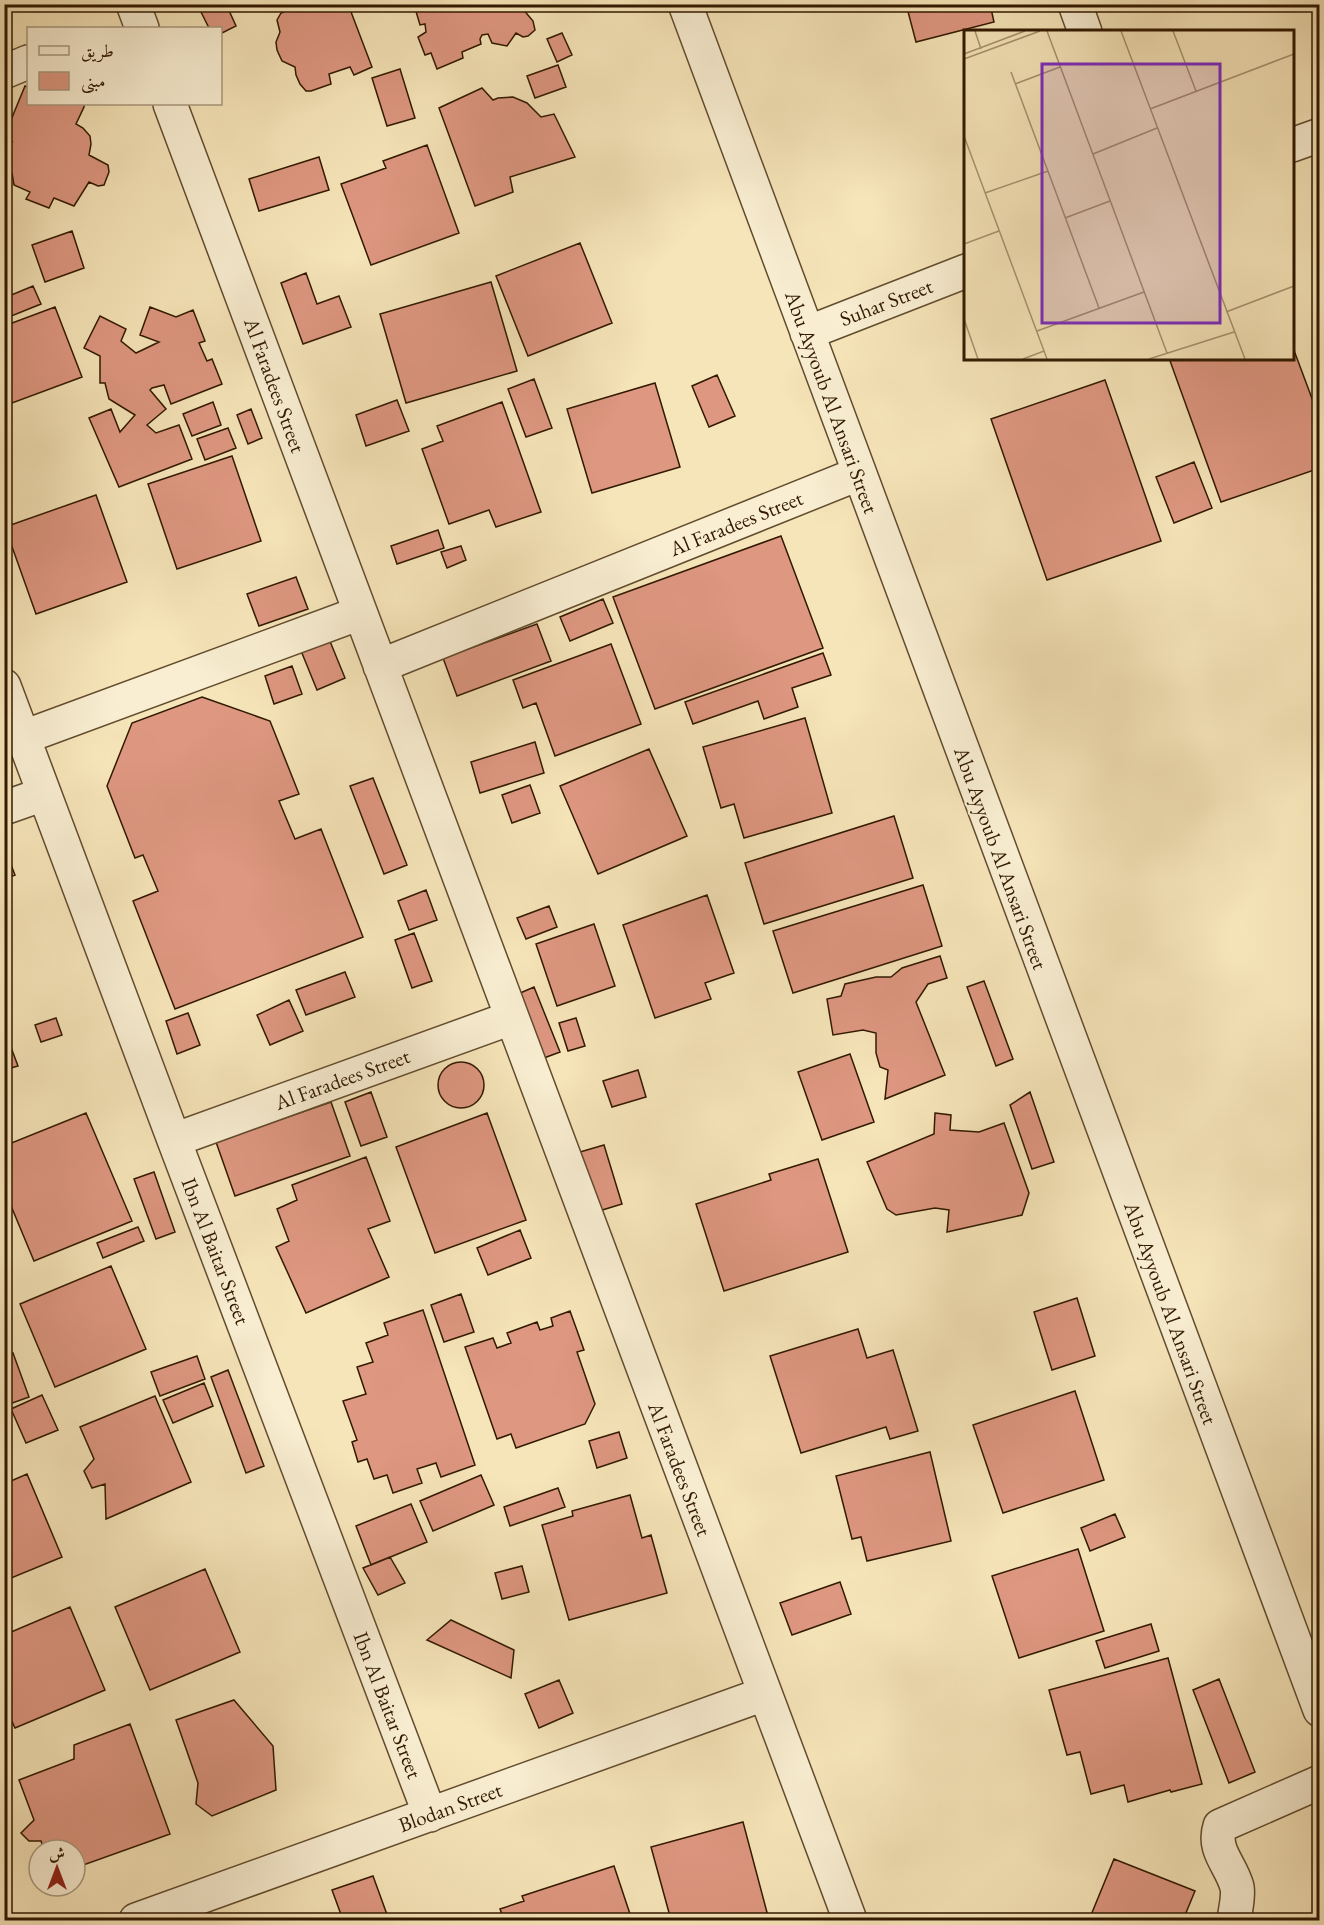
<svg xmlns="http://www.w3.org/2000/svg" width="1324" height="1925" viewBox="0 0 1324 1925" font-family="'EB Garamond',Amiri,serif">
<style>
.building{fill:#de9781;stroke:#311900;stroke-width:1.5}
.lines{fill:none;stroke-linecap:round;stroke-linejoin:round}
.minor-casing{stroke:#624c2e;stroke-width:36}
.minor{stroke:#f9eed2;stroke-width:33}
.labels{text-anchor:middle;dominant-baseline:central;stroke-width:4.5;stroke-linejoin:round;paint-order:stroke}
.street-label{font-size:21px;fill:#311900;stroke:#f9eed2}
.inset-road{fill:none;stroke:#a7936f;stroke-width:1.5}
.view{fill:#7b2cbf;fill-opacity:0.15;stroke:#7b2cbf;stroke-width:3}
.inset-edge{fill:none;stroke:#311900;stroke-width:3}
</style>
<rect width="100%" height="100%" fill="#f6e5b9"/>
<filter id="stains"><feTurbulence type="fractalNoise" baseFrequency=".00333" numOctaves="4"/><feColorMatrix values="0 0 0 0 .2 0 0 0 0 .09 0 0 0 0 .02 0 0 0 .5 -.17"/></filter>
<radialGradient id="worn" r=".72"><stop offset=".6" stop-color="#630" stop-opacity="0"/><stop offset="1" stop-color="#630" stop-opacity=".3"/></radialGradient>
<path class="building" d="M197,4H226L236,26L220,34V28H209Z
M315,4H348L372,67L354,75L350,67L329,74L331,84L311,91H306L300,84L296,75L295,67L282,61L277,50L276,42L280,32L277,20L281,13L300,5L305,10Z
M416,4H528L522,8L533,21L535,30L528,36L523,37L516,33L507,46L492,43L488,34L482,35L480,39L481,44L462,52L463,58L437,69L431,53L425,55L418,37L426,32L425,24L420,25L415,8Z
M906,4H990L994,22L916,42Z
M562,33L572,55L557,62L547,39Z
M558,65L566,87L535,98L527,76Z
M400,69L415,118L387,126L372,78Z
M25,86L28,87V104H84V107L76,124L83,128L90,136L91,144L89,155L108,165L109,172L104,185L98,186L89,182L74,206L54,198L49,208L26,199L30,192L14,185L12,173H4V146L11,142H4V137Z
M482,88L493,100L498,98L513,97L527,103L541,117L554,114L575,157L510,177L513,192L475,206L439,108Z
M427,145L459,233L371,265L341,184L386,168L383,161Z
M319,157L329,190L259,211L249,179Z
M72,231L84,268L45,282L32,245Z
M580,243L612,323L528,356L496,276Z
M306,273L317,304L339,296L351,327L303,344L281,283Z
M491,282L517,371L406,403L380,314Z
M33,286L41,304L4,319V298Z
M55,307L82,377L4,406V326Z
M150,307L176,317L193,310L205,341L199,343L207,361L212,359L222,384L171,404L164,385L152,388L150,390L166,409L147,425L156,433L179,425L192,459L119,487L89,418L111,409L120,432L135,415L109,399L105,383H100V356L84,348L100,316L126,329L121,341L136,353L159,342L140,335Z
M1292,345L1320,420V468L1221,502L1169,358H1292Z
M717,375L735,416L709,427L692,386Z
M534,379L552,428L526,437L508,389Z
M1105,380L1161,541L1047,580L991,419Z
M655,383L680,467L592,493L567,409Z
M397,400L409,431L366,446L356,415Z
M213,402L221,425L192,436L183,414Z
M502,402L541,512L496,527L489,510L449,524L422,449L443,441L437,426Z
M251,409L262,438L248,444L237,415Z
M228,428L236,448L205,460L197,439Z
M232,456L261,541L177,569L148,484Z
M1194,462L1212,508L1174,523L1156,477Z
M96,495L127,582L36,614L5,527Z
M438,530L444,548L397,564L391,546Z
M781,536L823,648L655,709L613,597Z
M461,546L466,560L447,568L441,552Z
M296,577L308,609L259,626L247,594Z
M603,599L613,623L570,641L560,617Z
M537,624L551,661L457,696L443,658Z
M325,629L345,678L317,690L297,641Z
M611,644L641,724L555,756L536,703L523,708L513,680Z
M823,653L831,675L792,688L798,707L764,719L758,701L693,724L685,702Z
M292,666L302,694L274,704L265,676Z
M202,697L270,721L299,794L279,801L295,839L321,829L363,937L175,1009L133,901L158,891L143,855L135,858L107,786L132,723Z
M805,718L832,813L744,838L734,804L721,808L703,747Z
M535,742L544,773L480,793L471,762Z
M649,749L687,836L598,874L560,786Z
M373,778L407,865L384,874L350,786Z
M530,785L540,813L512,823L502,795Z
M894,816L913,878L764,924L745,863Z
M4,847L15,875L4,879Z
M923,885L942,946L793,993L773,931Z
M426,890L437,920L409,930L398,901Z
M707,895L734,973L705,983L711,999L655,1018L623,925Z
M4,896L10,909L4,911Z
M549,906L557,927L526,939L517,918Z
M594,924L615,986L557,1006L536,944Z
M414,933L432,981L412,988L395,940Z
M4,942L10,956L4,958Z
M940,956L947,978L928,984L916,1002L945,1075L885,1099L888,1070L880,1067L876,1053V1033L863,1030L833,1035L827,999L841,996L845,984L876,977H891L902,968Z
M345,972L355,997L306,1015L296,990Z
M984,981L1013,1059L996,1066L967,987Z
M534,987L560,1052L544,1058L518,994Z
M289,1000L303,1031L270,1045L257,1015Z
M188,1013L200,1045L177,1054L166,1021Z
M56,1018L62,1035L41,1042L35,1025Z
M576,1018L585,1046L568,1051L559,1023Z
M9,1042L18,1066L4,1070V1044Z
M850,1054L874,1122L822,1140L798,1072Z
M438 1085a23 23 0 1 1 46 0a23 23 0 1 1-46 0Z
M638,1070L646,1097L612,1107L603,1081Z
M371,1092L387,1137L361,1146L345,1102Z
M1030,1092L1054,1162L1032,1169L1010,1105Z
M331,1102L350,1156L235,1196L216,1142Z
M86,1113L132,1221L34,1261L4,1189V1146Z
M487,1113L526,1220L435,1253L396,1147Z
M935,1113L951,1115L950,1130L979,1132L1004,1123L1029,1193L1022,1215L947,1232L949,1210L935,1208L896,1215L887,1209L867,1162L934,1134Z
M604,1145L622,1204L599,1211L580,1152Z
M366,1157L390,1221L368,1229L389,1277L306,1313L276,1247L289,1241L277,1209L297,1200L292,1185Z
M818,1159L848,1252L724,1291L696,1204L771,1180L769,1174Z
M154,1172L175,1232L156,1239L134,1179Z
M138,1227L144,1241L103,1258L97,1243Z
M520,1230L531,1258L488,1275L477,1248Z
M111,1266L146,1349L55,1387L20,1304Z
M461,1294L474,1332L444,1342L431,1305Z
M1077,1298L1095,1356L1052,1370L1034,1312Z
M423,1310L475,1465L441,1477L436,1463L417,1469L422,1483L393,1493L387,1475L374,1479L367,1459L358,1462L352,1442L357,1440L343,1401L366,1394L357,1367L373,1362L366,1343L388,1335L384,1323Z
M570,1311L584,1350L577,1352L595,1404L585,1424L516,1448L511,1434L497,1439L465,1347L493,1338L497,1348L511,1343L507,1333L537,1322L540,1330L553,1326L551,1318Z
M858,1329L867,1358L893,1350L918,1431L890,1439L886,1427L801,1453L770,1356Z
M13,1353L29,1397L4,1406V1356Z
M197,1356L205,1379L160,1396L151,1372Z
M228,1370L264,1466L246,1473L211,1377Z
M204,1383L213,1406L173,1423L163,1400Z
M1075,1391L1104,1480L1003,1513L973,1425Z
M42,1395L58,1430L26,1443L11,1409Z
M155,1396L191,1482L106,1519L105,1484L92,1488L84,1471L94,1459L80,1427Z
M4,1409L10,1425L4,1427Z
M619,1432L627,1458L597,1468L589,1441Z
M930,1452L951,1541L867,1561L861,1537L852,1539L836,1476Z
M27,1474L62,1557L4,1581V1484Z
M481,1475L494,1505L433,1531L420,1501Z
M558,1488L565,1507L510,1526L504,1507Z
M630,1495L642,1538L651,1535L667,1593L569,1620L542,1525L573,1516L572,1511Z
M411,1504L427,1542L371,1565L356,1526Z
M1115,1514L1125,1537L1090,1551L1081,1528Z
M1078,1549L1104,1631L1019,1658L992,1576Z
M390,1557L405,1583L378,1595L363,1568Z
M522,1566L529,1592L502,1599L495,1573Z
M205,1569L240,1652L150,1690L115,1607Z
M840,1582L851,1614L792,1635L780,1603Z
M70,1607L105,1690L15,1728L4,1704V1635Z
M451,1620L514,1650L511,1678L427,1640Z
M1151,1624L1159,1651L1105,1668L1096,1641Z
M1168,1658L1202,1784L1171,1792L1170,1790L1128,1802L1124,1785L1091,1794L1080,1752L1067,1755L1049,1690Z
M1219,1679L1255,1772L1229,1783L1193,1690Z
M559,1680L573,1713L539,1728L525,1694Z
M234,1700L273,1746L276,1790L212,1816L196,1804L198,1783L176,1720Z
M130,1724L170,1834L75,1868V1850H44L41,1841H29L21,1833L34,1820L19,1780L74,1759V1745Z
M743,1822L769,1920H671L651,1847Z
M1114,1859L1195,1891L1183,1920H1089Z
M614,1866L632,1920H504L500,1909L524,1901L522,1896Z
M373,1876L389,1920H343L332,1890Z
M456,1915L458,1920H442Z"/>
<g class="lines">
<defs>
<path id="minor" d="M133,4L142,28
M685,4L1320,1710
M1075,4L1085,32
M4,72L28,62
M170,104L850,1920
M1292,145L1320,135
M807,333L966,271
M380,666L858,474
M4,686L174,1140L430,1815
M24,737L360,613
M4,808L44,794
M174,1140L511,1018
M136,1920L764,1694
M1234,1920C1235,1911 1239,1897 1237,1887C1231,1864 1212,1851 1220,1826L1320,1782"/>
</defs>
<use href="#minor" class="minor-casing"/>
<use href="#minor" class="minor"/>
</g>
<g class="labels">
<g class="street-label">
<text transform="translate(886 302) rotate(-21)">Suhar Street</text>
<text transform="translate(275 385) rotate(70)">Al Faradees Street</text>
<text transform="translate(832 402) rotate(70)">Abu Ayyoub Al Ansari Street</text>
<text transform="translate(736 523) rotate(-22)">Al Faradees Street</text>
<text transform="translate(1001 858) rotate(70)">Abu Ayyoub Al Ansari Street</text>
<text transform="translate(342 1079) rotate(-20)">Al Faradees Street</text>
<text transform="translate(216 1251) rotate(69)">Ibn Al Baitar Street</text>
<text transform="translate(1171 1313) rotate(70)">Abu Ayyoub Al Ansari Street</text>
<text transform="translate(680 1469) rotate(69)">Al Faradees Street</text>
<text transform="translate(388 1705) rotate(69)">Ibn Al Baitar Street</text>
<text transform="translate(450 1807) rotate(-20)">Blodan Street</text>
</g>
</g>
<g transform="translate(964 30)">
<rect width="330" height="330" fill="#f6e5b9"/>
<path class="inset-road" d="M11,1L17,19M83,1L203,323M157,1L281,329M209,1L232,61M0,24L61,1M0,29L76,1M47,42L135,278M51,54L96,37M186,79L330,24M0,106L83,329M129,124L193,98M21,163L84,141M101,188L146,171M0,214L35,201M262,282L330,256M0,289L14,329M73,301L180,262M59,329L80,321M185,329L270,302"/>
<path class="view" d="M78,34H256V293H78Z"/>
<rect width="330" height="330" class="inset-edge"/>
</g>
<rect width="1324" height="1925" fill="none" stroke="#f6e5b9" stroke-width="24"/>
<rect x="6" y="6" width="1312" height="1913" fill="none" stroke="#311900" stroke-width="3"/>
<rect x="12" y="12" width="1300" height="1901" fill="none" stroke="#311900" stroke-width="1.5"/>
<rect x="27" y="27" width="195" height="78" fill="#f9eed2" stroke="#a9997e" stroke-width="1.5"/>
<rect x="39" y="46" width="30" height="9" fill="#f9eed2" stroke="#a9997e" stroke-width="1.5"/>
<text x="81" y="57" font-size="18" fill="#311900">طريق</text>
<rect x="39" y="72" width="30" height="18" fill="#de9781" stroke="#a9997e" stroke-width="1.5"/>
<text x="81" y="87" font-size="18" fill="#311900">مبنى</text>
<g transform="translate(57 1868)"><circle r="28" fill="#f9eed2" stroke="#a9997e" stroke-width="1.5"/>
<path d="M0-4.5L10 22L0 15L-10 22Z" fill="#8f2418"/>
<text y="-9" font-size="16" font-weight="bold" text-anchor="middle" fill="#311900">ش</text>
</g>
<rect width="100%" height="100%" filter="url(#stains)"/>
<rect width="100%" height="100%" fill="url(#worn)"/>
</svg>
